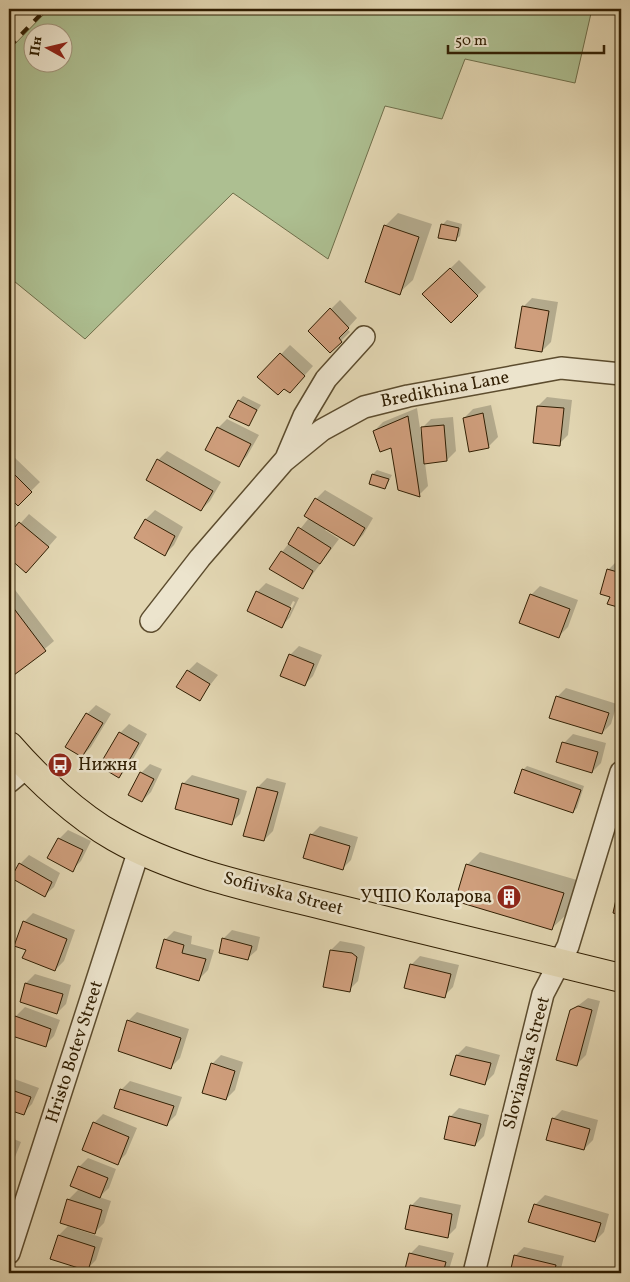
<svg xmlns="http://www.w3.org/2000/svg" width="630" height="1282" viewBox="0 0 630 1282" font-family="Vollkorn,serif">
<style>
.green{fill:#adbf91;stroke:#6e6e4a;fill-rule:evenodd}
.shadow{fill:#0003;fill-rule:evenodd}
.building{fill:#cf9e7c;stroke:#301e02}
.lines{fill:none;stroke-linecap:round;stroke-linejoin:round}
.minor-casing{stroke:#5c4c2e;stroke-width:24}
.major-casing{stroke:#301e02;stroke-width:30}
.minor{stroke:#ece4cd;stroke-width:21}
.major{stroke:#e2d6b2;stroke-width:28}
.rail{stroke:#301e02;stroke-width:4;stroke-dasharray:9 9;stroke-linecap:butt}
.labels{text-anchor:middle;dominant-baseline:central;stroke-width:5;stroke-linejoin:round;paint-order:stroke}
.street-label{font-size:18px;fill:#301e02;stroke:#ece4cd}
.poi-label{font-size:18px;fill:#301e02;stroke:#ece4cd;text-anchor:start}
</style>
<rect width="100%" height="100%" fill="#e2d6b2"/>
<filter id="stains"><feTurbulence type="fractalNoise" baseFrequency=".004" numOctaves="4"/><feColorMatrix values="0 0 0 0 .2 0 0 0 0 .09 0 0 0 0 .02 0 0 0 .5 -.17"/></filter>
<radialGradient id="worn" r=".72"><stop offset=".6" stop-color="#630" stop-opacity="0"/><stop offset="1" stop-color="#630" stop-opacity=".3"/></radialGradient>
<path class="green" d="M49,9H592L575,83L465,59L442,119L385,106L328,259L233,193L85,339L9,277V50ZM32,32H62V62H32Z"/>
<path class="shadow" d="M398,213L432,224L413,280L399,293L385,226Z
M447,220L462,224L460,236L455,240L442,225Z
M459,260L486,287L451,321L424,294Z
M532,298L558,302L551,342L542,351L523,307Z
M340,300L357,318L347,329L350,332L330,352L309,331Z
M290,345L313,366L290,392L259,377Z
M243,396L261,405L248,425L239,401Z
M547,397L572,400L568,435L559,444L538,406Z
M491,405L498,437L489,446L464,418L473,409Z
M417,408L421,435H423L422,428L431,419L453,417L456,451L447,460L425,463L428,486L419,495L392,446L374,431L383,422Z
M227,419L259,435L247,456L239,465L218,428Z
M167,451L221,482L210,501L201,510L147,479L158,460Z
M14,457L40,482L18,504L9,495V462Z
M377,470L392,475L385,488L373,474Z
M325,490L373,518L363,535L354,544L326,528L325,530L339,539L303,587L282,552L309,518L316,499Z
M155,510L183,527L174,545L165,554L136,537L146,519Z
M29,514L57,537L26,572L9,557V536Z
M617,561L621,562V607L609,604L611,596L608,570Z
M9,582L54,641L15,674L9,666Z
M266,583L299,598L290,617L282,626L249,611L257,592ZM293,601L295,602L288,617H285Z
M540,586L578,600L568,627L559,636L531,595Z
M299,646L322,655L313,676L304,685L290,655Z
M197,662L218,675L199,699L188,671Z
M566,688L617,704L611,724L602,733L557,697Z
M96,705L111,714L91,747L82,756L87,714Z
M129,724L147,734L128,768L119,777L120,733Z
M573,734L606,743L601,763L592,772L564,743Z
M150,764L162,769L151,792L142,801L141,773Z
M527,766L584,786L577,808L573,812L523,770Z
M192,775L247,791L240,814L231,823L183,784Z
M267,778L286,783L273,831L264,840L258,787Z
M320,826L358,837L351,860L342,869L311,835Z
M68,830L91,841L81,861L72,870L59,839Z
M480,852L577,880L565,916L551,929L467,865Z
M29,855L60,873L54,887L45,895L13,877L20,864Z
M33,913L75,930L64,961L55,970L28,949L24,922Z
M232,930L260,937L257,950L248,958L223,939Z
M174,931L192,936L191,944L214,950L208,970L199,979L165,940Z
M340,941L361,945L365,947L358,981L349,990L331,950Z
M420,956L459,965L453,987L444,996L411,965Z
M35,974L71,985L66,1004L57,1013L21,1002L26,983Z
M588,998L600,1001L586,1055L577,1064L571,1011Z
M25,1007L60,1020L54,1036L45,1045L10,1034L16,1016Z
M137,1012L189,1029L180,1058L171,1067L128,1021Z
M466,1046L500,1055L494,1074L485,1083L452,1074L457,1055Z
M221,1055L243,1062L235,1090L226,1099L212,1064Z
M9,1077L39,1088L32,1104L23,1113L9,1108Z
M130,1081L182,1097L176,1115L167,1124L121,1090Z
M459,1108L489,1115L484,1136L475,1145L450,1117Z
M562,1110L598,1120L593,1140L584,1149L553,1119Z
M103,1114L137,1128L126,1154L117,1163L94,1123Z
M9,1137L21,1142L13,1162L9,1166Z
M88,1158L116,1169L109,1188L99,1197L111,1201L104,1223L95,1232L61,1222L69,1199L79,1189V1167Z
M545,1195L609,1214L604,1232L595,1241L530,1221L536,1204Z
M420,1197L461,1205L456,1228L447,1237L411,1206Z
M68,1226L103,1238L96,1260L87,1269L59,1235Z
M419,1245L454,1253L448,1273H405L410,1254Z
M524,1247L564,1256L560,1273H511L515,1256Z"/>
<path class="building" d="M441,224L459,228L456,241L438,238Z
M384,225L419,237L400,295L365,282Z
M450,268L478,296L451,323L422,294Z
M522,306L549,311L542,352L515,348Z
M330,308L349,328L339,338L342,342L330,353L308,331Z
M619,322H621V350H616Z
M280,353L305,376L290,393L284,389L278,395L257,377Z
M238,400L257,410L249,426L229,417Z
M537,406L564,408L560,446L533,443Z
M483,413L489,448L469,452L463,418Z
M408,416L420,497L398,490L391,448L380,452L373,431Z
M444,425L447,461L424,464L421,427Z
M217,427L251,444L239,467L205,450Z
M157,459L213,491L201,511L146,480Z
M9,469L32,492L18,506L9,497Z
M372,474L389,479L385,489L369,484Z
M315,498L365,528L354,546L304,516Z
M145,519L175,536L165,556L134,538Z
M19,522L49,547L26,573L9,558V534Z
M298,527L331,548L320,564L288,544Z
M281,551L313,571L303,589L269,569Z
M607,569L621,573V608L607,604L610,597L600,594Z
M256,591L291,608L282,628L247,611Z
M530,594L570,609L559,638L519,623Z
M9,602L46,651L14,675L9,668Z
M289,654L314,664L305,686L280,676Z
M187,670L210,684L200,701L176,687Z
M556,696L609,713L602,734L549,718Z
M86,713L103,723L82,757L65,747Z
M119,732L139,743L119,778L99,766Z
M562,742L598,752L592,773L556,762Z
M522,769L581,790L573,813L514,793Z
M140,772L154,779L142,802L128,795Z
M182,783L239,799L232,825L175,809Z
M257,787L278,792L264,841L243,836Z
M310,834L350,846L343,870L303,858Z
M58,838L83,850L73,872L47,858Z
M19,863L52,882L45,897L11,878Z
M466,864L564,893L552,930L455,901Z
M621,877V915L613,913Z
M23,921L67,939L55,971L22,958L26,950L14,946Z
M222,938L252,946L248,960L219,953Z
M164,939L184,945L182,953L206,959L199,981L156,968Z
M330,950L352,953L357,957L350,992L323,987Z
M410,964L451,974L445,998L404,988Z
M25,983L63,994L57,1014L20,1002Z
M578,1006L592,1010L577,1066L556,1060L570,1010Z
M15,1016L51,1029L46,1047L9,1035Z
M127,1020L181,1038L171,1069L118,1051Z
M456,1055L491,1063L485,1085L450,1075Z
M211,1063L235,1071L226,1100L202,1093Z
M9,1089L31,1097L24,1115L9,1110Z
M120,1089L174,1106L167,1126L114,1108Z
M449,1116L481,1124L475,1146L444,1139Z
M552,1118L590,1129L584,1150L546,1140Z
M93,1122L129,1137L118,1165L82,1150Z
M78,1166L108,1178L100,1198L70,1186Z
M67,1199L102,1210L95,1234L60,1223Z
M534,1204L601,1223L595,1242L528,1222Z
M410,1205L452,1214L448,1238L405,1229Z
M58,1235L95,1247L88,1271L50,1259Z
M409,1253L446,1262L443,1273H404Z
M514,1255L556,1265L554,1273H510Z"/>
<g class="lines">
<defs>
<path id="minor" d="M287,456L304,416L326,379L364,337
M151,621L200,558L284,461L322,430L364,407L408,396L561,368L621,374
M9,782L27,767
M9,1253L139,850
M474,1273L543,994L568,946L621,772"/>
<path id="major" d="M9,746C37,778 77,816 115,837C180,874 258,889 330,907C427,931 524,954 621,978"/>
</defs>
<use href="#minor" class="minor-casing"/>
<use href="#major" class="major-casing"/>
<use href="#minor" class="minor"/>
<use href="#major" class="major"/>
<path class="rail" d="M9,47L46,9"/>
</g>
<defs>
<symbol id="bus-disc" viewBox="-11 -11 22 22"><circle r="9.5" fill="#8f2418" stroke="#ece4cd"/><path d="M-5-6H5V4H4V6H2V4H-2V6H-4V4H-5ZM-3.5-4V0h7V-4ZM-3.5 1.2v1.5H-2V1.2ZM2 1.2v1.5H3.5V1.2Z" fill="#fff"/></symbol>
<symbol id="building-disc" viewBox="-11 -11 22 22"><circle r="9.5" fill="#8f2418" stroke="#ece4cd"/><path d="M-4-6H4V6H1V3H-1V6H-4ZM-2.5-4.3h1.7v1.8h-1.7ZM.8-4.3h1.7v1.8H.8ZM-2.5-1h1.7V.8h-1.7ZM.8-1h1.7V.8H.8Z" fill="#fff"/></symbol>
</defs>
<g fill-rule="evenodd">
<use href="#bus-disc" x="46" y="751" width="28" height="28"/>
<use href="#building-disc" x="495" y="883" width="28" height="28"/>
</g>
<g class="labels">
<g class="street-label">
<text transform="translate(445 390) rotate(-11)">Bredikhina Lane</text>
<text transform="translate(283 894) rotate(15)">Sofiivska Street</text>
<text transform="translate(75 1052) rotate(-72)">Hristo Botev Street</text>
<text transform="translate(527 1063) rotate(-75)">Slovianska Street</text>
</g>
<g class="poi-label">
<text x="78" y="765">Нижня</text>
<text x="492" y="897" text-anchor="end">УЧПО Коларова</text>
</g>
</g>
<rect width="630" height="1282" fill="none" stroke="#e2d6b2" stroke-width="30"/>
<rect x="10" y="10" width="610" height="1262" fill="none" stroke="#301e02" stroke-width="2.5"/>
<rect x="15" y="15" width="600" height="1252" fill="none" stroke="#301e02"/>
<g transform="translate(48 48) rotate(278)"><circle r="24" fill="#ece4cd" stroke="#a1957c"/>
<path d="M0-4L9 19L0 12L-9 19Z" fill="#8f2418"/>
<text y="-8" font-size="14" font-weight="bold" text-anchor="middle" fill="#301e02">Пн</text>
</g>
<path d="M448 45v8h156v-8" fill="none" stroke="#301e02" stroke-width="2.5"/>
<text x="455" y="45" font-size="15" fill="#301e02" stroke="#ece4cd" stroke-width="4" paint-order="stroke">50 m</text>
<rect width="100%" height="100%" filter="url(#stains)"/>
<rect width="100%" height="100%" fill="url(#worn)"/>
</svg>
